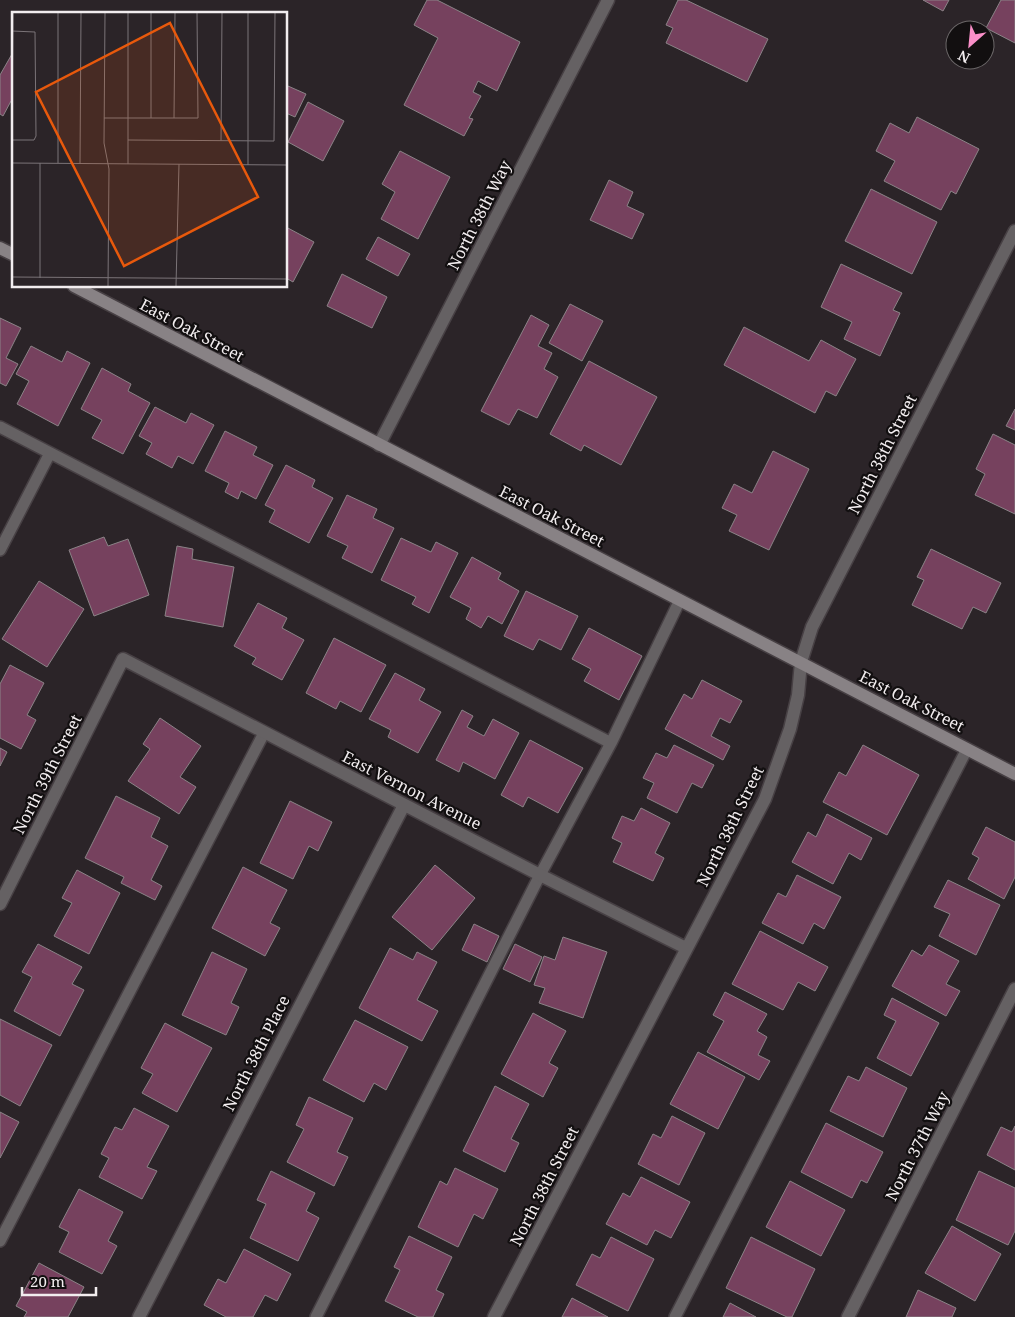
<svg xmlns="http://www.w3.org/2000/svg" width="1015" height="1317" viewBox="0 0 1015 1317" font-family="'Noto Serif',serif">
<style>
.building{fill:#76415e;stroke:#8b8387}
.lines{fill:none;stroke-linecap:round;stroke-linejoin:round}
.lane-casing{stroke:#474044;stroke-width:14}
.street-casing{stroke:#474044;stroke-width:15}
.secondary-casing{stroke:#474044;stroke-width:15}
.lane{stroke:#656163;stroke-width:11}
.street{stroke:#656163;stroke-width:12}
.secondary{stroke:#888285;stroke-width:12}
.labels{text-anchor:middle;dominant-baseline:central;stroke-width:4.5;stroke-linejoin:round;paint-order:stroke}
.street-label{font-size:16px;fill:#f2edef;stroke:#120f10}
.inset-road{fill:none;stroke:#7b7478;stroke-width:1}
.view{fill:#e8590c;fill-opacity:0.15;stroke:#e8590c;stroke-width:2.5}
.inset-edge{fill:none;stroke:#f2edef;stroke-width:2.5}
</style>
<rect width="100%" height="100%" fill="#2b2428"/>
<path class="building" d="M427,0H437L520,42L497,91L478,81L473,92L481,96L469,118L473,119L464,136L404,105L438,38L414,25Z
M678,0H686L768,39L747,82L666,43L673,28L666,25Z
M923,0H949L943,11Z
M1001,0H1015V43L986,28Z
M12,54H14V102L11,101L3,116L0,114V75Z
M288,86L306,94L295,117L286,113V91Z
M308,102L344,121L323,161L288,142Z
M917,117L979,149L956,194L951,191L941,210L884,181L895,161L876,151L890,123L909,133Z
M400,151L450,177L418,239L381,219L395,192L382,184Z
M609,180L633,192L627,206L644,214L632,239L590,220Z
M871,189L937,222L912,274L845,241Z
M286,227L314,242L293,282L286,278Z
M378,237L410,254L398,276L366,259Z
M841,264L902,293L893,310L900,313L880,356L844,339L852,322L821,307Z
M342,274L387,297L372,328L327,306Z
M570,304L603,321L582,361L549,343Z
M531,315L549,325L538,346L552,353L544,369L558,377L537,418L518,409L509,425L481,411Z
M0,318L21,328L6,358L18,364L6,386L0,383Z
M744,327L809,361L821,340L856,359L836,396L826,391L815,413L724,365Z
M31,346L62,362L67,351L90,363L58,426L17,404L29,381L16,374Z
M589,361L657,397L621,465L584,445L581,451L550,434Z
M102,368L131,384L128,391L150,403L123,454L92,438L102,420L81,409Z
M155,407L186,423L191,413L214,425L193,464L178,456L172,468L146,454L152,443L139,436Z
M1015,409V430L1006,426Z
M225,431L257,447L253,455L273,465L256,499L241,491L238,499L225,492L229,483L205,471Z
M993,434L1015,445V514L975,495L985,474L976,469Z
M773,451L809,469L769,550L729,531L737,515L722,508L734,484L752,493Z
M286,465L315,480L312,487L333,498L309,543L269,522L275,510L265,505Z
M347,495L377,509L373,518L394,528L372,573L342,558L348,546L327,536Z
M104,537L108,546L128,539L149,595L94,616L69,550Z
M401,538L431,552L436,542L458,553L429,613L412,604L416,597L381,580Z
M177,546L193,549L192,559L234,567L223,627L165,616Z
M931,549L1001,583L986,613L973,607L962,629L912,605L924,580L917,577Z
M472,557L501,573L498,579L519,591L502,624L488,616L481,628L466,619L471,608L450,597Z
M39,581L84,609L47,667L2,639Z
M526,591L578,616L561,650L539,639L533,650L504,636Z
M258,603L287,618L282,628L304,640L282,680L252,664L256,658L234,646Z
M589,628L642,656L619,700L584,681L591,669L572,659Z
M334,638L386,665L361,712L340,701L336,709L306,693Z
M10,665L44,683L27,715L36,720L21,749L0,738V684Z
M395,673L425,689L419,700L441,712L418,753L388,737L391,730L369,719Z
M702,680L742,701L730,723L720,718L711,736L730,746L723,760L665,729L684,694L692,699Z
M462,710L473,716L467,727L484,736L493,719L519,733L495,779L463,762L459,772L436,760Z
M160,718L201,746L180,777L196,787L179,814L128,781L150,749L143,744Z
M530,740L583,768L558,813L528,797L523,807L501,795Z
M674,745L714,765L702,788L692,783L677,813L647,798L654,783L643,778L656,753L667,758Z
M863,745L919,775L887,835L823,802L839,772L846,776Z
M0,748L7,752L0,766Z
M116,796L160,818L151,837L168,846L151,880L162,886L155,900L121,883L124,877L85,858Z
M290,801L332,822L318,851L309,846L293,879L260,863Z
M641,808L670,823L655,853L664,858L653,881L613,862L622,843L612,838L622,816L634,821Z
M827,814L872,838L861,860L849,853L833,884L792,862L808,832L816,837Z
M986,827L1015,842V877L1004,899L968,879L979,858L972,854Z
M435,865L475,898L432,950L392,917Z
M243,867L287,890L270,923L280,928L265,956L212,928Z
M77,870L120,893L89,954L54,936L72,903L62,898Z
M797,875L841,897L824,929L814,923L803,944L762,923L778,893L786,897Z
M948,880L1000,905L976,955L939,936L950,914L934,907Z
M474,924L499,936L487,962L462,950Z
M760,931L828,967L815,991L798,982L783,1010L732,984Z
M563,937L607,952L583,1018L539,1003L545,988L534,985L544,956L555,960Z
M38,944L82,967L72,984L84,990L60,1036L14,1011L32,977L22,972Z
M515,944L542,957L530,982L503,969Z
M929,945L959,961L946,984L960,991L946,1016L892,986L912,950L922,956Z
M390,948L413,960L417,952L437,962L417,1000L438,1011L422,1041L359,1008Z
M212,952L247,969L231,1003L239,1007L226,1035L182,1015Z
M725,992L767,1014L757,1031L767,1037L758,1055L770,1061L759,1080L707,1052L724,1021L713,1015Z
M892,998L939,1023L911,1076L877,1058L896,1021L884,1015Z
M533,1013L566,1031L549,1063L558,1068L543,1097L501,1074Z
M0,1019L52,1045L20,1106L0,1095Z
M355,1020L408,1047L386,1090L374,1083L364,1102L323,1080Z
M165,1023L212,1048L177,1112L142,1093L153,1074L141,1068Z
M698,1052L745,1077L718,1129L670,1104Z
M866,1067L907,1088L883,1137L830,1111L848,1076L859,1081Z
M495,1086L529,1104L511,1139L519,1143L505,1172L463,1151Z
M309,1097L353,1118L337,1152L348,1157L334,1186L287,1162L304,1129L296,1125Z
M134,1108L169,1126L147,1167L157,1171L142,1199L99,1177L109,1158L101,1154L115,1127L122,1130Z
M0,1112L19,1122L0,1158Z
M672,1116L705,1133L679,1185L638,1164L653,1134L661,1138Z
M826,1123L883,1152L867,1183L861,1180L852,1198L801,1172Z
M1015,1126V1170L987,1155L1001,1127L1012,1132Z
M455,1168L498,1189L483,1219L474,1214L458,1247L418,1227L440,1181L447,1185Z
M271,1171L315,1193L306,1211L319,1218L298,1261L250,1238L266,1204L257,1200Z
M979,1171L1015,1188V1231L1008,1245L956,1220Z
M641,1177L690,1202L671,1238L655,1230L647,1245L606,1224L623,1193L630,1197Z
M790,1181L845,1210L821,1256L766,1227Z
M79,1189L123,1212L108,1241L117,1246L102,1274L59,1252L69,1232L59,1227Z
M952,1226L1001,1254L975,1301L925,1273Z
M409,1236L452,1257L436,1290L444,1294L433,1317H418L385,1301L400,1270L394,1267Z
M611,1237L654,1259L628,1311L576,1285L592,1254L600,1258Z
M751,1237L815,1269L792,1317H787L726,1288Z
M244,1249L291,1274L277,1301L265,1295L253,1317H226L204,1305L218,1279L226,1283Z
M39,1263L84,1287L68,1317H24L27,1312L16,1306Z
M918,1290L956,1308L952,1317H906Z
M572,1298L608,1317H562Z
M730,1303L756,1317H723Z"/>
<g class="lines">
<defs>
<path id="lane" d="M0,427L611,743
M0,550L50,453
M0,1241L264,733
M316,1317L540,875L611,743L680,600
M675,1317L967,749"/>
<path id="street" d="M379,445L608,0
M0,904L123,659L540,875L686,948
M139,1317L404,805
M494,1317L765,799L790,729L798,695L801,662L812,627L1015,231
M848,1317L1015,989"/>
<path id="secondary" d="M0,248L14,255
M74,286L1015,774"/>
</defs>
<use href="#lane" class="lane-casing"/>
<use href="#street" class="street-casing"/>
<use href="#secondary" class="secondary-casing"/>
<use href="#lane" class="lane"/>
<use href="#street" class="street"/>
<use href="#secondary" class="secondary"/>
</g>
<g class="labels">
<g class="street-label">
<text transform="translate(479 215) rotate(-63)">North 38th Way</text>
<text transform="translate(192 330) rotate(28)">East Oak Street</text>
<text transform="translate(882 454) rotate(-63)">North 38th Street</text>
<text transform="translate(552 516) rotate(27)">East Oak Street</text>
<text transform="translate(912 701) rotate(27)">East Oak Street</text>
<text transform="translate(47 774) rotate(-63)">North 39th Street</text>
<text transform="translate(412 790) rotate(27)">East Vernon Avenue</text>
<text transform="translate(730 826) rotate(-64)">North 38th Street</text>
<text transform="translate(256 1053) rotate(-63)">North 38th Place</text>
<text transform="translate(917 1146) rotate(-63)">North 37th Way</text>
<text transform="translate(544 1186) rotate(-63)">North 38th Street</text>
</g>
</g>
<g transform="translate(12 12)">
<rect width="275" height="275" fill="#2b2428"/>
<path class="inset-road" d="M46,1V151M93,1L92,131L97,157L96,274M116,1V152M0,19L23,20L24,124L22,128H0M0,106L1,1M92,106H186L185,1M139,106V1M162,106L163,1M116,128L262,129L263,1M209,129L210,1M0,151L275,153M28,151V266M68,151L69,1M236,153V1M0,265L275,267M164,274L167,152"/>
<path class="view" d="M158,11L246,185L112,254L24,80Z"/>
<rect width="275" height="275" class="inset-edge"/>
</g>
<g transform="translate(970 45) rotate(207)"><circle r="24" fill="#120f10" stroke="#6c6869"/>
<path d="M0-4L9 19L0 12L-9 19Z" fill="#fa8fc8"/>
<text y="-8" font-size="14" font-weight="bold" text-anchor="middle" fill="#f2edef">N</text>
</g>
<path d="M22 1287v8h74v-8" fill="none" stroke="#f2edef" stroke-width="2.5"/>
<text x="30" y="1287" font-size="15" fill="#f2edef" stroke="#120f10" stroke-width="4" paint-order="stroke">20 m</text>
</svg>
